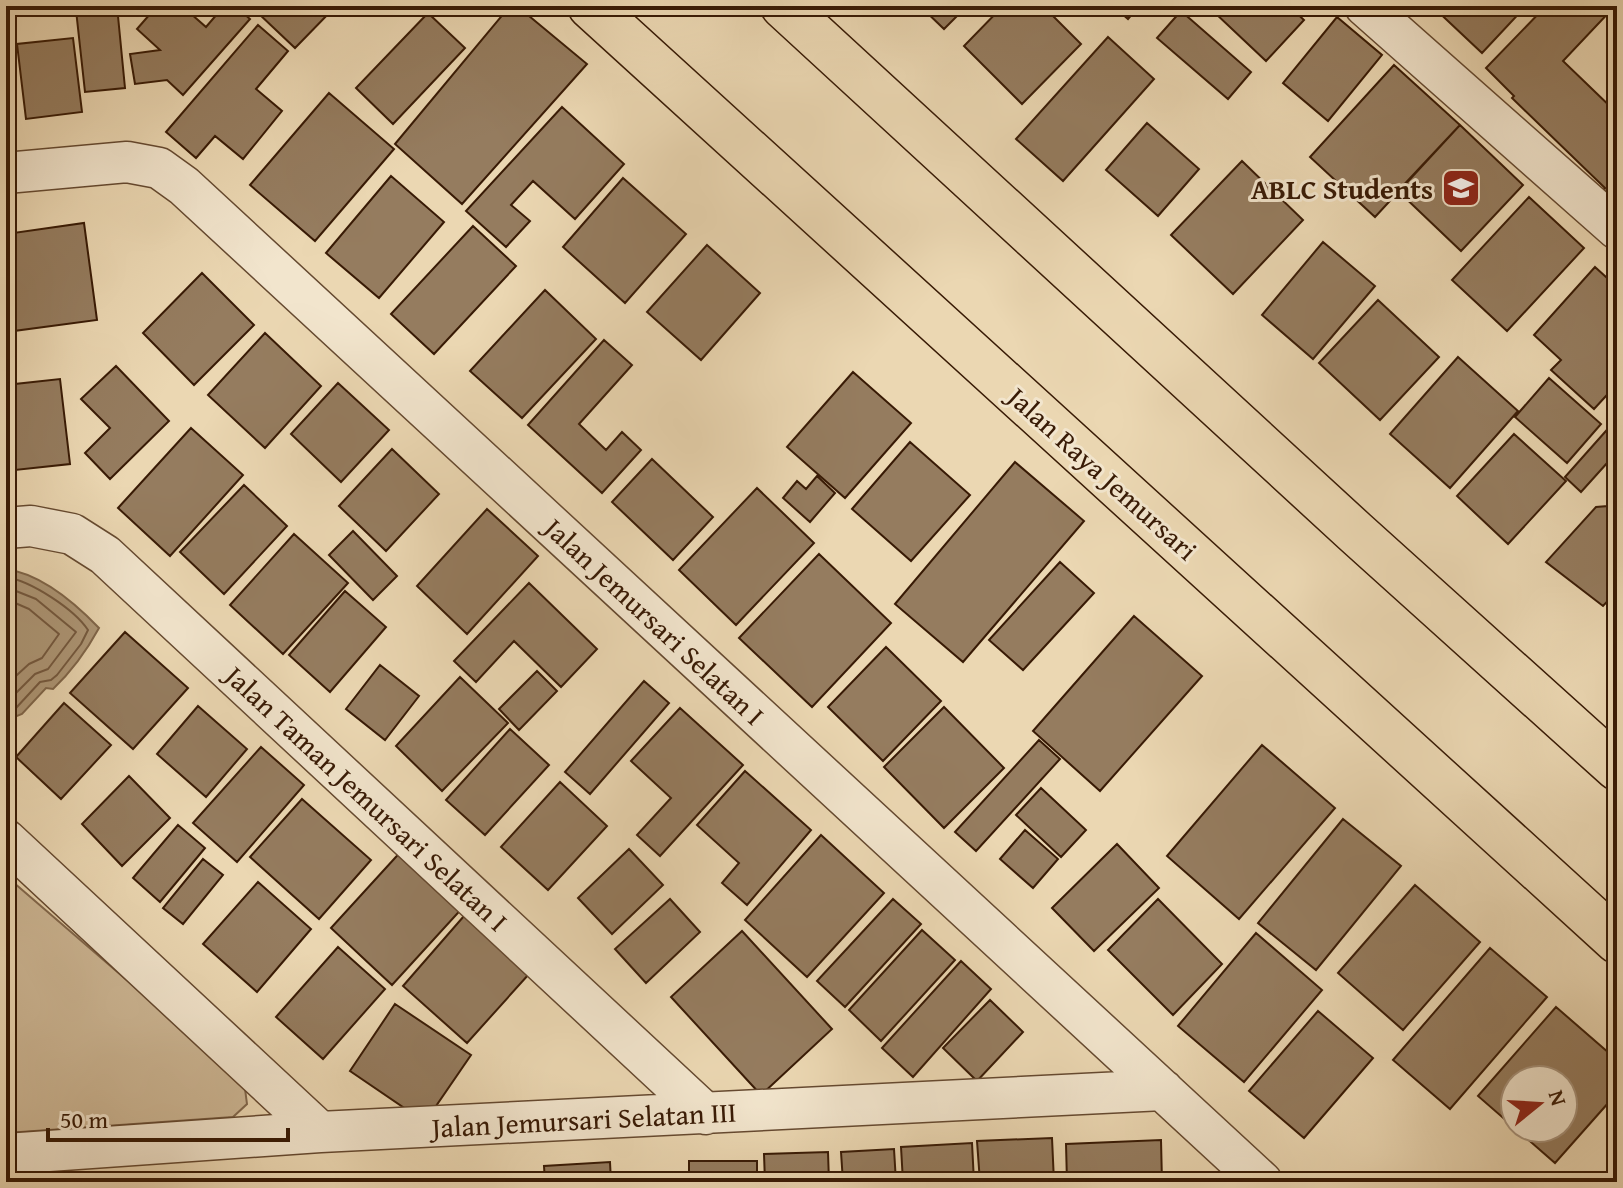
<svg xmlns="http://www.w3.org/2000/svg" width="1623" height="1188" viewBox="0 0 1623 1188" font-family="'Gentium Book Plus',serif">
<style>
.green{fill:#cdb795;stroke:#82684d;stroke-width:2}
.water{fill:#ae9777;stroke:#7f6549;stroke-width:2}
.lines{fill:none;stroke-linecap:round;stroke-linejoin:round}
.shore{stroke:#73583e;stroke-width:2}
.building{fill:#957c5f;stroke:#381a05;stroke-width:2;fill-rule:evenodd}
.minor-casing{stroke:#654930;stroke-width:43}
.major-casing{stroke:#381a05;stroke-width:47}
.minor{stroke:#f2e5cd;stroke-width:40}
.major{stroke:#ebd7b2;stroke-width:44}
.labels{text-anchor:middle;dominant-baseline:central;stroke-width:6;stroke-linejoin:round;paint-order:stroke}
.poi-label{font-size:28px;font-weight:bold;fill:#381a05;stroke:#f2e5cd;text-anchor:end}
.street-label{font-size:28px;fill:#381a05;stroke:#f2e5cd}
</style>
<rect width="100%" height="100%" fill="#ebd7b2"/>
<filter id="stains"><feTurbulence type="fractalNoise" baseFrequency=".0025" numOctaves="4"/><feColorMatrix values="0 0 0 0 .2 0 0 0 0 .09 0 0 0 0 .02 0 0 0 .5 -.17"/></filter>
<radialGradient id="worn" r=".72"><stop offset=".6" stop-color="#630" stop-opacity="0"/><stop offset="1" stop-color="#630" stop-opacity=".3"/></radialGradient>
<path class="green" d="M6,876L244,1081L247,1104L233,1117L6,1133Z"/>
<path class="water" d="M6,569C41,574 75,603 99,628C87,650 71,672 53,689L46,688L22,714L12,718L6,715Z"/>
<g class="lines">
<path class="shore" d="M6,577C31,581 74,609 88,630L81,644L57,675L51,680L40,682L16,708H6
M6,587L36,599L76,632L48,669L35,674L12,697L6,698
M6,599L29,609L59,634L42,658L29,664L6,685"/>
</g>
<path class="building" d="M71,6H117L125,88L85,92L76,10H72Z
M157,6H182L206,27L224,6H235L250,19L183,95L167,80L135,84L130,54L160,50L137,29Z
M265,6H336L295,48L258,13Z
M510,6H517L587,64L462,204L395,144Z
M920,6H967L944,29Z
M1003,6H1043L1081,44L1022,104L964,46Z
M1113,6H1139L1128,19Z
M1221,6H1289L1304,20L1266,61L1215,13Z
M1432,6H1526L1482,53Z
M1546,6H1615L1563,61L1617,113V205L1602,191L1605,188L1512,98L1514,96L1486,68Z
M1181,11L1251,72L1228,99L1157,38Z
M428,13L465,48L393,124L356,88Z
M1337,17L1382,55L1328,121L1283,83Z
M258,25L288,51L256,89L282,111L243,159L215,136L196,158L166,132Z
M1108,37L1154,79L1063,181L1016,139Z
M73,38L82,112L26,119L17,44Z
M1394,65L1460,125L1375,217L1310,157Z
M6,75L12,141H6Z
M329,93L394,149L315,241L250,185Z
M562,107L624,164L575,219L533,181L511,205L530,221L506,247L466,211Z
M1147,123L1199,169L1158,216L1106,170Z
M1460,125L1523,185L1461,251L1398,191Z
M1242,161L1303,220L1233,294L1171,235Z
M391,176L444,222L379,298L326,253Z
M623,178L686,234L625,303L563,247Z
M1529,197L1584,248L1507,331L1452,280Z
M84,223L97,320L6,332V234Z
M473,226L516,266L434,354L391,314Z
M1323,242L1375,286L1313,359L1262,315Z
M707,245L760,293L701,360L647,312Z
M1595,267L1617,287V384L1594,409L1551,370L1561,360L1534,335Z
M202,273L254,325L194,385L143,333Z
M545,290L596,339L522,418L470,371Z
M1378,300L1439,357L1380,420L1319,363Z
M265,333L321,386L265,448L208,395Z
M604,340L632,365L579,424L606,450L622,432L641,450L602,493L528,425Z
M1458,357L1518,411L1450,488L1390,434Z
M116,366L169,421L110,479L85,453L110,428L81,399Z
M853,372L911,423L845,498L787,447Z
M1549,378L1601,424L1567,463L1515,417Z
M60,379L70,464L6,471V385Z
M338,383L389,430L341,482L291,434Z
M1617,409V452L1581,492L1565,477L1613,423L1608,419Z
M191,428L243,475L170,556L118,508Z
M1514,434L1566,481L1508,544L1457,496Z
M910,442L970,495L911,561L852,509Z
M392,449L439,494L386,551L339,506Z
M652,459L713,517L673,560L612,502Z
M1015,462L1084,521L963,662L895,604Z
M817,476L835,493L810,522L783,498L797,481L806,489Z
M1610,483H1617V591L1603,606L1546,562L1596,507L1608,506Z
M244,485L287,526L224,594L180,552Z
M757,488L814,543L736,625L679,570Z
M487,509L538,556L467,634L417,586Z
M353,531L397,576L373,600L329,555Z
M294,534L348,583L283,654L230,605Z
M819,554L891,623L812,707L739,638Z
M1060,562L1094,593L1023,670L989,640Z
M529,583L597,649L561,687L514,641L476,682L454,661Z
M345,591L386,627L330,692L289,655Z
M1134,616L1202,676L1100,791L1033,731Z
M125,632L188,688L133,749L70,693Z
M886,647L941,701L883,761L828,707Z
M380,665L419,696L385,740L346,709Z
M537,671L557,691L519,730L499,709Z
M460,677L508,723L442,791L396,746Z
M644,681L669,703L590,794L565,772Z
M64,703L111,745L61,799L16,757Z
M198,706L247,749L206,797L157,754Z
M944,707L1004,768L944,828L884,767Z
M680,708L743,765L660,856L637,835L671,798L631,761Z
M510,729L549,765L485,835L446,800Z
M1039,740L1060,759L976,851L955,832Z
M1262,745L1335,808L1239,919L1167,856Z
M261,747L304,785L237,862L193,823Z
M745,771L811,830L747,905L722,883L739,863L697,825Z
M129,776L170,818L122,866L82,824Z
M560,782L607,826L548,890L501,847Z
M1041,788L1086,830L1061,857L1016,815Z
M302,799L371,860L319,919L250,857Z
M1343,819L1401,866L1316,970L1258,923Z
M178,825L205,848L160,902L133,878Z
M1025,830L1058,859L1033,888L1000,859Z
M821,835L884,893L807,977L745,920Z
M1117,844L1159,888L1094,951L1052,908Z
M405,847L466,904L392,985L331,928Z
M629,849L663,885L612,934L578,898Z
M203,859L223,875L183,924L163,908Z
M258,882L311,929L257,992L203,944Z
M1415,885L1480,942L1403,1030L1338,973Z
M670,899L700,932L646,983L615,949Z
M893,899L921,924L845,1007L817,981Z
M1158,899L1222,964L1173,1015L1108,950Z
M464,916L529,974L467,1043L403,986Z
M922,930L955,960L881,1041L849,1010Z
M742,931L832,1029L761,1095L671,997Z
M1256,933L1322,990L1244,1082L1178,1026Z
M338,947L385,989L323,1059L276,1017Z
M1490,948L1547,997L1450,1109L1393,1060Z
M961,961L991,989L913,1077L882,1048Z
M990,1000L1023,1032L977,1081L943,1048Z
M395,1004L471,1055L425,1122L350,1071Z
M1556,1007L1617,1060V1093L1555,1163L1478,1096ZM1515,1080H1563V1128H1515Z
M1318,1011L1373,1058L1304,1138L1249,1091Z
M1052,1138L1054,1182H980L977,1141Z
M1161,1140L1162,1182H1067L1066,1144Z
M972,1143L974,1182H903L901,1147Z
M894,1149L896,1182H843L841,1152Z
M828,1152L829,1182H765L764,1154Z
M689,1161H757V1182H689Z
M610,1162L611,1182H545L544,1166Z
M499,1174L500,1182H401V1180Z
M312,1175L313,1182H253V1180Z
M391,1177L392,1182H326V1179Z"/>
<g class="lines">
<defs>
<path id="minor" d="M1365,6L1617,229
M6,173L127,162L159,168L184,186L1262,1182
M6,528L31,526L72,534L105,555L706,1114
M6,840L320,1132
M6,1154L320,1132L1163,1090"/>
<path id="major" d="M590,6L1617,941
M783,6L1355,532L1617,768"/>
</defs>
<use href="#minor" class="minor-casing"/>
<use href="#major" class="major-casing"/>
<use href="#minor" class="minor"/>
<use href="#major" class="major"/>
</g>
<defs>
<symbol id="school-square" viewBox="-11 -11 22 22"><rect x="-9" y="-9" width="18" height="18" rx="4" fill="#8f2418" stroke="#f2e5cd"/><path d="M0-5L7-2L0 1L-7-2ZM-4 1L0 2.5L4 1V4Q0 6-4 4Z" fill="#fff"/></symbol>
</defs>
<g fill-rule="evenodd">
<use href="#school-square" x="1439" y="166" width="44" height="44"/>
</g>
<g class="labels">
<g class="poi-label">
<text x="1433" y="188">ABLC Students</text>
</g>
<g class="street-label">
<text transform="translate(1103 473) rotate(42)">Jalan Raya Jemursari</text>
<text transform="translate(655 621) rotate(43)">Jalan Jemursari Selatan I</text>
<text transform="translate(367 798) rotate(43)">Jalan Taman Jemursari Selatan I</text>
<text transform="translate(584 1119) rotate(-3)">Jalan Jemursari Selatan III</text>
</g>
</g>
<rect width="1623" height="1188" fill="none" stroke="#ebd7b2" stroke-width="32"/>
<rect x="8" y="8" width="1607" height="1172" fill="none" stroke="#381a05" stroke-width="4"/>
<rect x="16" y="16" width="1591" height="1156" fill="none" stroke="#381a05" stroke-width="2"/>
<g transform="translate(1539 1104) rotate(72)"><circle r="38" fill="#f2e5cd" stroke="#a8947d" stroke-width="2"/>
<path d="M0-6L14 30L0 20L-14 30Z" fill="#8f2418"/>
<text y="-12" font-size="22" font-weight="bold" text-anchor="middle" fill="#381a05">N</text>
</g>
<path d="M48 1128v12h240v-12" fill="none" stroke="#381a05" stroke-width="4"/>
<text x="60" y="1128" font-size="24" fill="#381a05" stroke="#f2e5cd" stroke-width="6" paint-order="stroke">50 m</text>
<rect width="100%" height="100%" filter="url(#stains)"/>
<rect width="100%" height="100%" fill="url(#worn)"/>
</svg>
